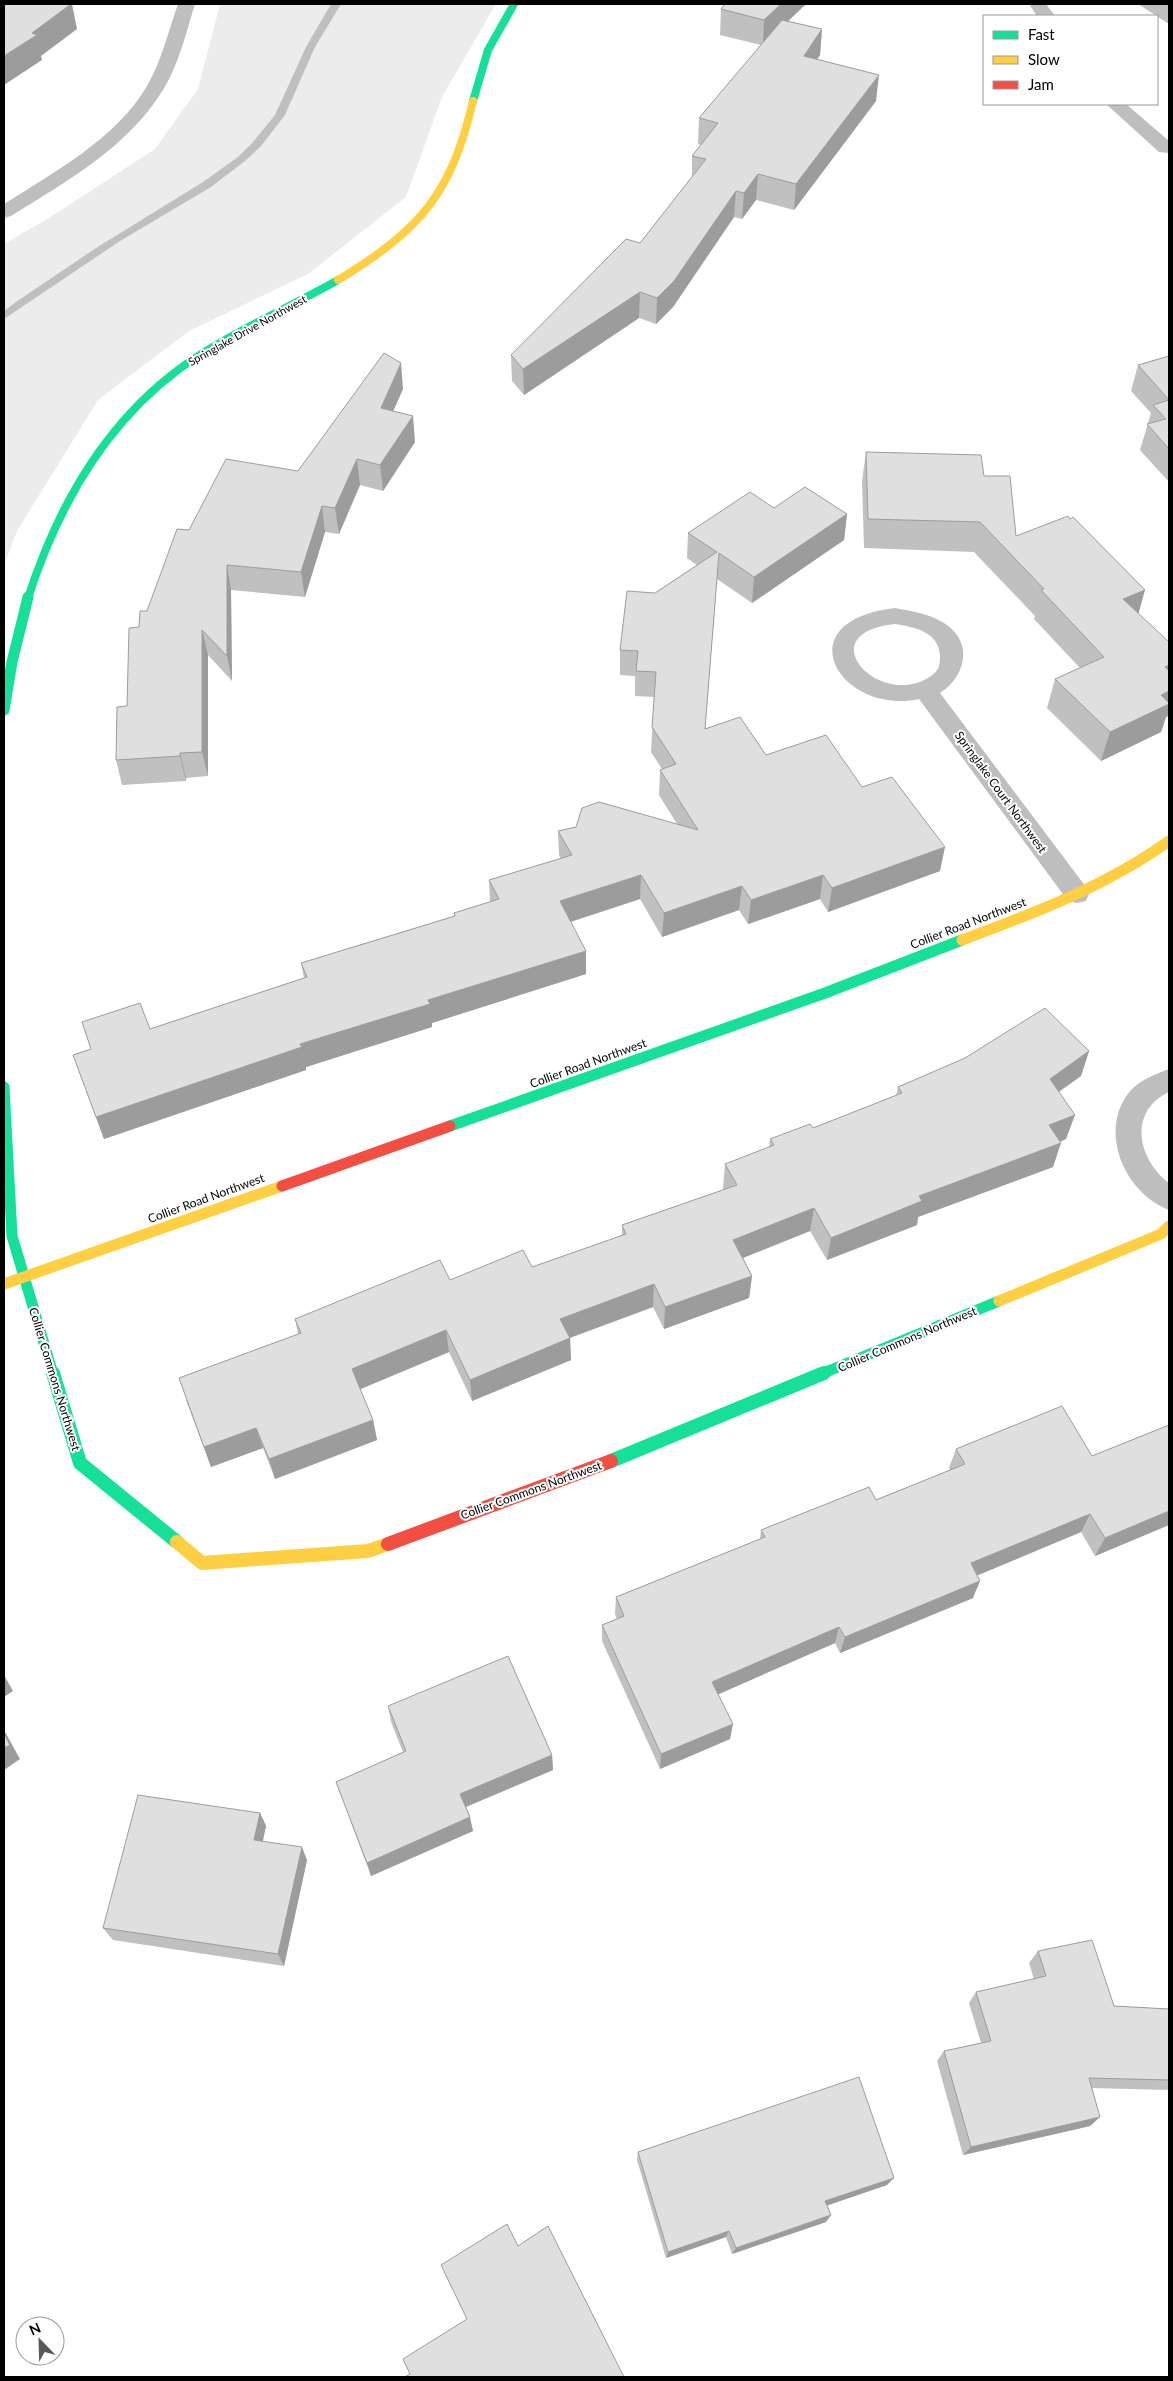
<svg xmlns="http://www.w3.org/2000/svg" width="1173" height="2381" viewBox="0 0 1173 2381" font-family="Lato,sans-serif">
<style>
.green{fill:#ececec}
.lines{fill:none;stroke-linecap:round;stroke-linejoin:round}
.stream{fill:#bfbfbf;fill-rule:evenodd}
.street{fill:#bebebe;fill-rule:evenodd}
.fast-far2{stroke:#16e098;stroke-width:8}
.fast-far1{stroke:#16e098;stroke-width:11}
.fast{stroke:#16e098;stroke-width:14}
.slow-far2{stroke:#ffcf43;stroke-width:8}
.slow-far1{stroke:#ffcf43;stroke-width:11}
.slow{stroke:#ffcf43;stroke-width:14}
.jam-far1{stroke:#f24e42;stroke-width:11}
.jam{stroke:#f24e42;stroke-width:14}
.wall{fill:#c0c0c0}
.shaded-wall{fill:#9c9c9c}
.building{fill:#dfdfdf;stroke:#9c9c9c}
.labels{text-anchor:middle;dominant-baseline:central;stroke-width:4;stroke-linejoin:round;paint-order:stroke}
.far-street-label{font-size:11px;fill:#000;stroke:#fff}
.street-label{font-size:12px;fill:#000;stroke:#fff}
</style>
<rect width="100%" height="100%" fill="#fff"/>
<path class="green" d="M220,4H496L442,97L406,197L308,274L189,331L98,400L17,531L4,565V244L49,218L155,149L198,89Z"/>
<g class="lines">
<path class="stream" d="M331,4H341L315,47L285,115L261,146L245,161L211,187L120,241L4,319V311L16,302L96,248L203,182L238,157L253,142L275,115L306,47Z"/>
<path class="street" d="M178,4H195C186,33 179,64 163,90C127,148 67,181 11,216L4,218V204C53,173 117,138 147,86C162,60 168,32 178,4Z
M1029,4H1046L1055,16H1037Z
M1106,104H1126L1169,141V153L1159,152Z
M895,608C911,611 930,614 944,623C974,642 966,676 940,693L1086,887L1089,894L1086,901L1077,903L1068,901L919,699C840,716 783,621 895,608ZM895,624C915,627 939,632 940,656C940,667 938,672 928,678C877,708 809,633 895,624Z
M1169,1069V1092C1128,1111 1137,1159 1169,1183V1210C1126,1194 1099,1135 1127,1095C1137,1081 1153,1075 1169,1069Z"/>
<path class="fast-far2" d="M473,101L488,50L514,4
M28,598C59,502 111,412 198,356C243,327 292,306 338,280"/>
<path class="fast-far1" d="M4,710L12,662L28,597
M4,1087L12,1236L53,1374
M450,1126L825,993L962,940
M821,1374L999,1301"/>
<path class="fast" d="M53,1373L80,1463L177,1542
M611,1461L824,1373"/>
<path class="slow-far2" d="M338,280C420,230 451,195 473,101"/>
<path class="slow-far1" d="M962,940C1035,913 1106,886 1169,841
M4,1284L282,1186
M999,1301L1161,1234L1169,1226"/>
<path class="slow" d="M177,1542L202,1563L368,1551L388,1544"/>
<path class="jam-far1" d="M282,1186L450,1126"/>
<path class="jam" d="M388,1544L611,1461"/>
</g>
<path class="wall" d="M806,4L788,21L822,29L820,55L817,59L876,101L794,210L756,200L742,219L734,217L673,307L656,324L639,318L524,395L512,381L511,355L640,243L692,177V156L701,145L698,144L699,118L761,45L720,35L721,9Z
M1138,4H1169V24Z
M1169,356V482L1140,450L1151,413L1131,391L1138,365Z
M403,389L393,411L415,442L383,491L360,485L339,534L325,532L305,597L231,590L232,681L208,655V776L186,778V781L122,785L116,760L127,706L139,627L189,530L298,471Z
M866,452L984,476L1016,536L1139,613L1166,717L1161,732L1101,761L1047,708L1055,679L1080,668L1034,619L1035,616L974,552L864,548L862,481Z
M774,508L847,514L844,540L752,603L717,579L705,729L766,755L862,787L940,871L828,912L820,899L748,924L739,910L662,937L640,899L571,922L586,974L432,1023V1027L306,1067V1070L104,1139L73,1055L91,1049L82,1022L150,1029L304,978L301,963L454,916V913L490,902L489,880L561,859L559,855L558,831L677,824L659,795L660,770L662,769L651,752L654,697L635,696V676L620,675V650L655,593L697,565L687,558L688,533Z
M1089,1051L1081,1076L1059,1092L1066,1139L1060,1142L1053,1167L918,1217L917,1225L827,1260L810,1231L743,1258L752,1276L749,1298L664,1329L653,1307L570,1338L571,1360L472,1401L449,1352L360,1389L373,1420L377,1440L275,1479L263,1448L211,1467L186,1400L298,1334L295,1319L450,1280L532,1267L622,1236V1225L723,1190V1188L725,1164L769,1147L770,1139L813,1128L896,1096L898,1087Z
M1169,1425V1525L1095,1556L1081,1532L977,1575L973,1598L840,1653L835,1643L718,1694L730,1739L660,1769L602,1641V1625L617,1619L615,1614L616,1597L760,1539L761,1530L876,1500L950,1470L949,1468L956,1449L1092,1456Z
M388,1706L552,1755L553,1770L466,1807L473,1831L371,1876L336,1782L403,1752L391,1722Z
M260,1813L266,1826L263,1841L307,1860L284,1966L113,1940L103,1928Z
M1038,1951L1114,2006L1169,2009V2090L1092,2088L1100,2117L1090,2126L963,2155L937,2061L944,2051L981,2043L969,2003L976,1992L1034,1979L1029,1963Z
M638,2152L887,2185L827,2205L831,2215L826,2222L732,2254L726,2237L666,2258L637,2160Z"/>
<path class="shaded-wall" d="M71,4H72L77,29L41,56L42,60L4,85V56L32,33Z
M781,4H806L763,45L764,20Z
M822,29L820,55L802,82L804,56Z
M879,75L876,101L794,210L796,184Z
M758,174L756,200L742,219L744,193Z
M736,191L734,217L673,307L656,324L657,298Z
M640,292L639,318L524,395L523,369Z
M401,363L403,389L383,434L381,408Z
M413,416L415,442L383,491L380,465Z
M357,459L360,485L339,534L335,508Z
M322,506L325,532L305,597L301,572Z
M847,514L844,540L752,603L754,577Z
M227,565L231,590L232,681L227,656Z
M1145,590L1137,619L1123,599Z
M202,630L208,655V776L202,752Z
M1169,665V690L1165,667Z
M1169,691V716L1166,717L1161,732L1101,761L1110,732L1161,695Z
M180,753L186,778V781L180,756Z
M945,847L940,871L828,912L832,888Z
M641,875L640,899L560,925V901Z
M823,875L820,899L748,924L751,900Z
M742,886L739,910L662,937L664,913Z
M586,951V974L432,1023V1027L306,1067V1070L104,1139L96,1117L300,1044L428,1000Z
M1089,1051L1081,1076L1042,1103L1050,1079Z
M1075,1115L1066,1139L1041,1149L1049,1125Z
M1061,1143L1053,1167L918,1217L917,1225L827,1260L831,1238L919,1196Z
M814,1208L810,1231L730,1263L733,1240Z
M752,1276L749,1298L664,1329L665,1307Z
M654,1284L653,1307L561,1341L560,1319Z
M446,1330L449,1352L356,1391L352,1369Z
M570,1338L571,1360L472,1401L470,1380Z
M373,1420L377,1440L275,1479L269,1459Z
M256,1428L263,1448L211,1467L204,1447Z
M1169,1511V1525L1095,1556L1105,1538Z
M1090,1514L1081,1532L964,1581L971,1563Z
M980,1581L973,1598L840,1653L845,1637Z
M839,1627L835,1643L710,1698L712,1682Z
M4,1675L13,1691L4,1697Z
M733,1724L730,1739L660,1769L661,1754Z
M4,1730L20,1759L4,1770Z
M552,1755L553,1770L463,1808L460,1794Z
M260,1813L266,1826L260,1853L254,1840Z
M470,1817L473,1831L371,1876L367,1863Z
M302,1847L307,1860L284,1966L278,1954Z
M1100,2117L1090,2126L963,2155L971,2147Z
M894,2178L887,2185L820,2208L825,2201Z
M831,2215L826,2222L732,2254L736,2248Z
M729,2231L726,2237L666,2258L668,2252Z"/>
<path class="building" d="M4,4H71L32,33L37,35L4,56Z
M725,4H781L764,20L721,9Z
M782,20L822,29L804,56L879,75L796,184L758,174L744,193L736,191L674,281L657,298L640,292L523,369L511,355L626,239L640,243L706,159L692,156L718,123L699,118Z
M384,353L401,363L381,408L413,416L380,465L357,459L335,508L322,506L301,572L227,565V656L202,630V752L180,753V756L116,760L117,707L127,706L129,628L139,627L140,611H147L177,529L189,530L226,459L298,471Z
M1169,356V400L1138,365Z
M1169,400V449L1147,424L1166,419L1153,405Z
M866,452L981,455L984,476H1010L1016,536L1068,516L1070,519L1073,517L1145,590L1123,599L1169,642V665L1165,667L1169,671V691L1161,695L1169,703V704L1110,732L1055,679L1104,657L1041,590L1044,589L980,522L868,519Z
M805,487L847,514L754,577L719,553L705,729L740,717L766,755L826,735L862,787L892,777L945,847L832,888L823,875L751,900L742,886L664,913L641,875L560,901L586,951L428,1000L430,1004L300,1044L302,1047L96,1117L73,1055L91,1049L82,1022L140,1003L150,1029L307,977L301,963L455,916L454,913L499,899L489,880L572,855L558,831L576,827L582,808L599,802L698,830L660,770L676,764L652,727L656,672L636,671L638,651L620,650L627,591L655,593L717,552L688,533L750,492L774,508Z
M1045,1008L1089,1051L1050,1079L1075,1115L1049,1125L1061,1143L919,1196L922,1201L831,1238L814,1208L733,1240L752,1276L665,1307L654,1284L560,1319L570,1338L470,1380L446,1330L352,1369L373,1420L269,1459L256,1428L204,1447L179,1378L301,1333L295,1319L440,1260L450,1280L523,1250L532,1267L626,1234L622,1225L737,1185L725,1164L774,1145L770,1139L810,1124L813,1128L902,1093L898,1087L965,1058Z
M1062,1406L1092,1456L1169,1425V1511L1105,1538L1090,1514L971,1563L980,1581L845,1637L839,1627L712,1682L733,1724L661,1754L602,1625L624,1616L616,1597L765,1537L761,1530L869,1487L876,1500L965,1464L956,1449Z
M508,1656L552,1755L460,1794L470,1817L367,1863L336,1782L406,1751L388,1706Z
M4,1734L10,1745L4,1748Z
M138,1795L260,1813L254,1840L302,1847L278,1954L103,1928Z
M1092,1940L1114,2006L1169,2009V2080L1089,2078L1100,2117L971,2147L944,2051L991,2041L976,1992L1046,1976L1038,1951Z
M859,2077L894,2178L825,2201L831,2215L736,2248L729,2231L668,2252L638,2152Z
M507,2224L518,2246L548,2226L624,2377H405L410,2374L403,2359L467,2319L441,2265Z"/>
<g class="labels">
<g class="far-street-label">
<text transform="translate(247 330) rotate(-29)">Springlake Drive Northwest</text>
</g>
<g class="street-label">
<text transform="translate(1001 792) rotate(54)">Springlake Court Northwest</text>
<text transform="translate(968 923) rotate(-21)">Collier Road Northwest</text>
<text transform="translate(588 1063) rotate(-20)">Collier Road Northwest</text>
<text transform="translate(206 1198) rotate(-20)">Collier Road Northwest</text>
<text transform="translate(907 1339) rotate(-23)">Collier Commons Northwest</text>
<text transform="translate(55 1379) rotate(73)">Collier Commons Northwest</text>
<text transform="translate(531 1490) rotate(-20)">Collier Commons Northwest</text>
</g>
</g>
<rect width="1173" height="2381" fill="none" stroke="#000000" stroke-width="10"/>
<rect x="983" y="15" width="175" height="90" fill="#ffffff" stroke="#999999"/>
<rect x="993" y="31" width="25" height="8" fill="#16e098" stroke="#999999"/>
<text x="1028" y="40" font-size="15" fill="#000000">Fast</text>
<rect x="993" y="56" width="25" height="8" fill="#ffcf43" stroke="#999999"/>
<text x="1028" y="65" font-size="15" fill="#000000">Slow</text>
<rect x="993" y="81" width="25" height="8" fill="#f24e42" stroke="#999999"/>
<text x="1028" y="90" font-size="15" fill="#000000">Jam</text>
<g transform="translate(40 2341) rotate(337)"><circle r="24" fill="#ffffff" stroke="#999999"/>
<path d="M0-4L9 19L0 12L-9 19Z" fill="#595959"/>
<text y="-8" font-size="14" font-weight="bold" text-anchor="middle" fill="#000000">N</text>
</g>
</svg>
